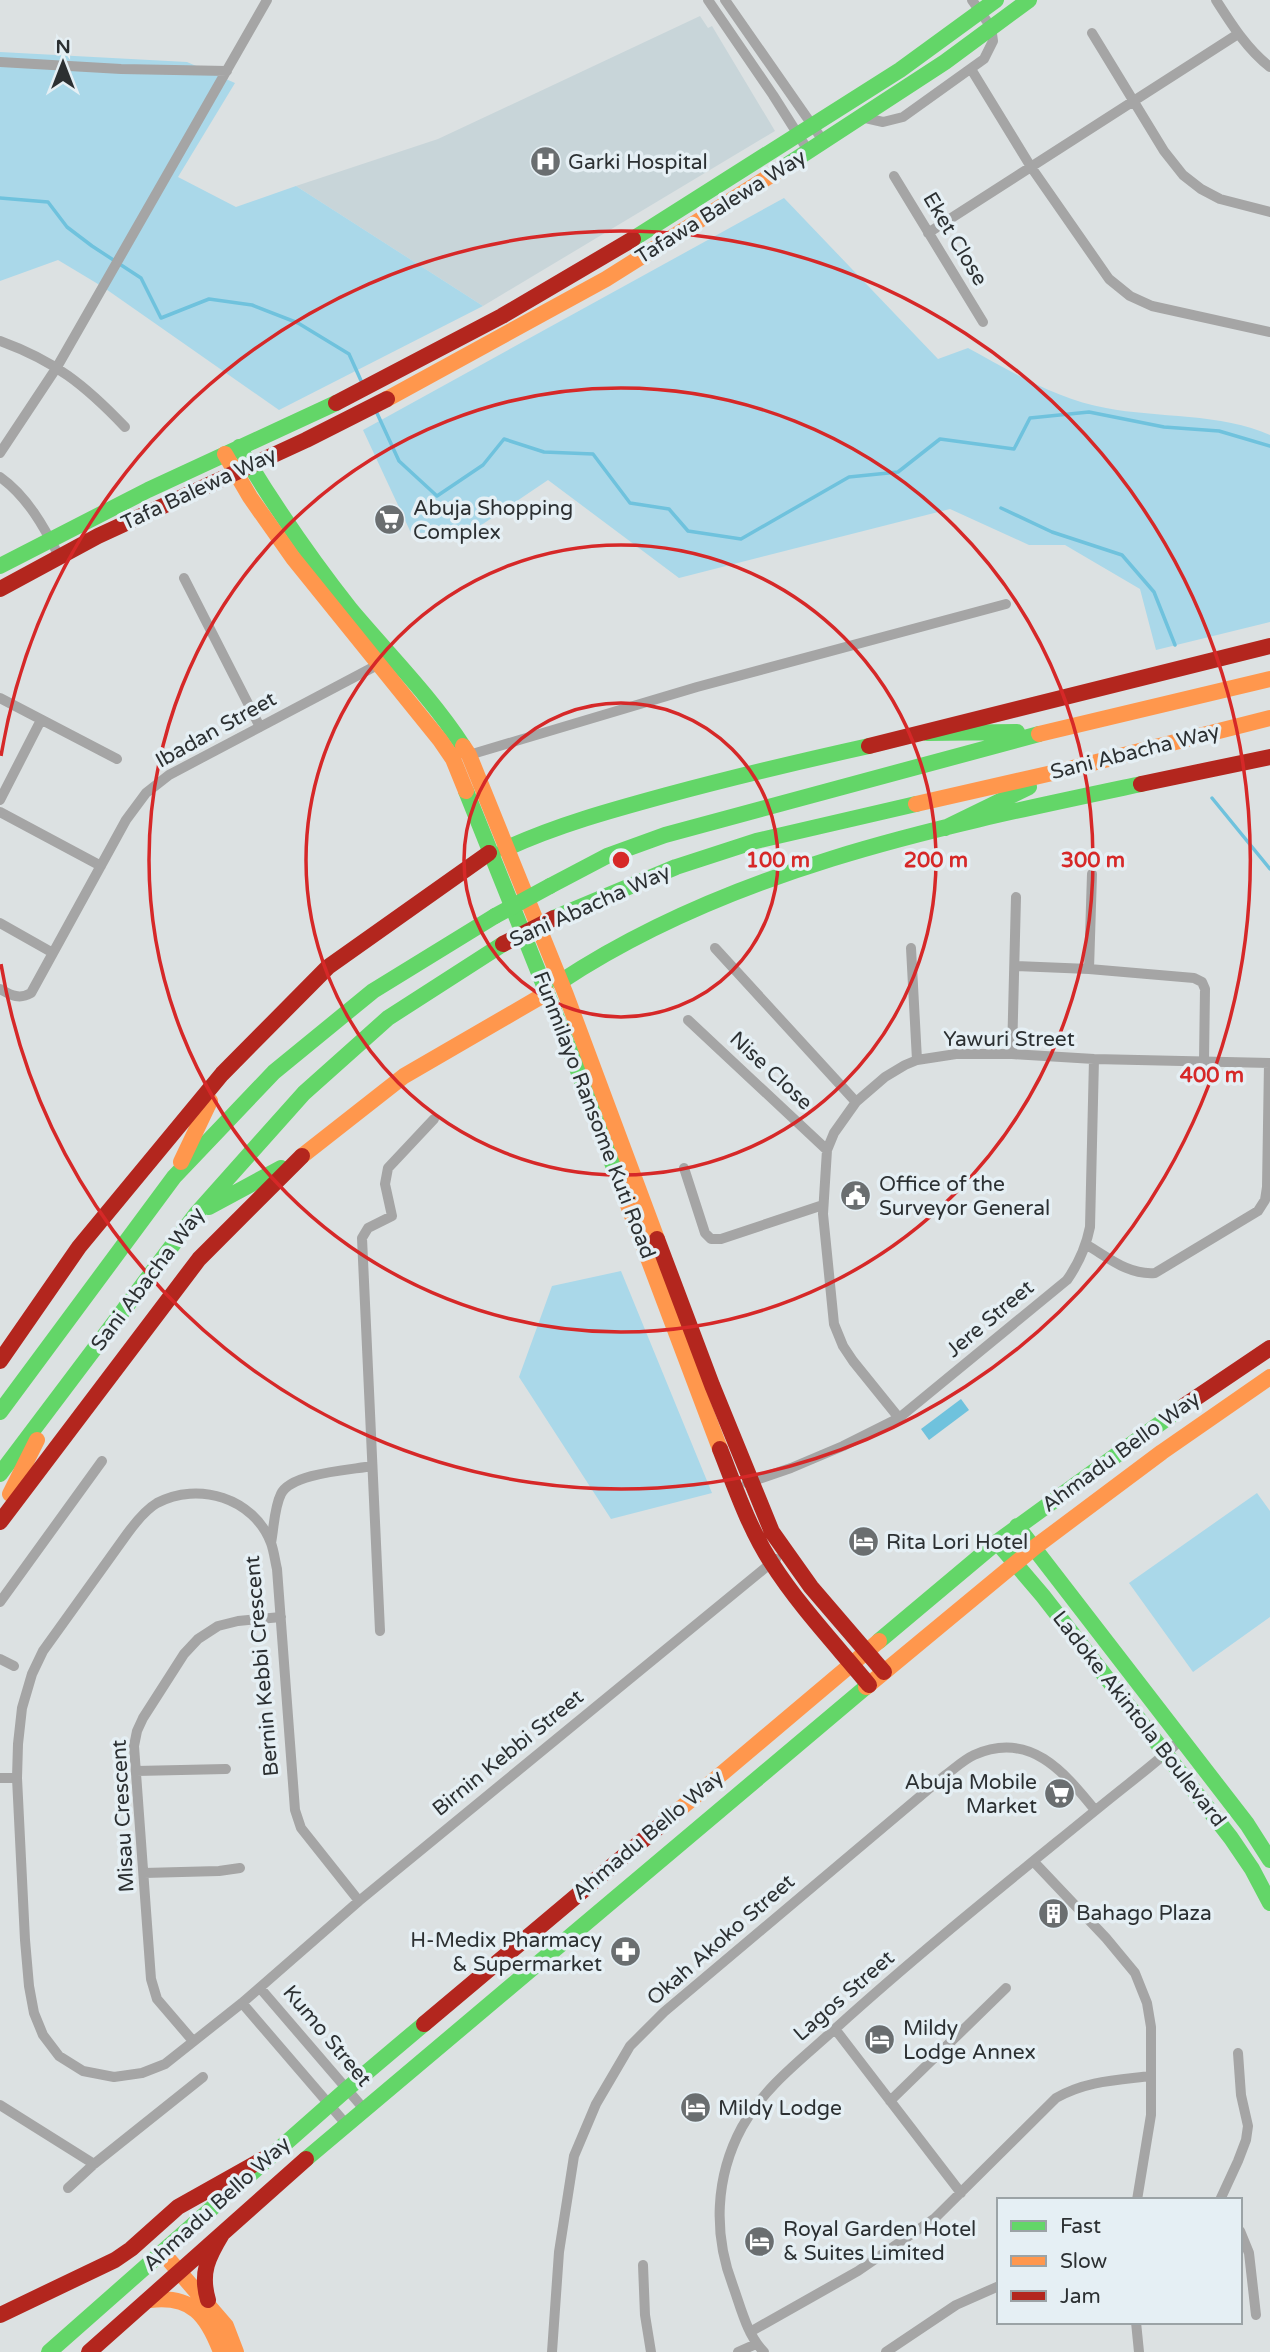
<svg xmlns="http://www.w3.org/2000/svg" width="1270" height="2352" viewBox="0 0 1270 2352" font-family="'Varela Round',sans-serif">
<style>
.built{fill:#c8d5d9}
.green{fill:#aad8e9}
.water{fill:#6fc2dd}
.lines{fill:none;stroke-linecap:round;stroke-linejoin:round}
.stream{stroke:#6fc2dd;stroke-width:3.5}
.street{stroke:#a5a5a5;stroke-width:10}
.fast{stroke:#63d668;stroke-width:16}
.slow{stroke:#ff974d;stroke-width:16}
.jam{stroke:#b3261e;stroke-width:16}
.fast-bridge{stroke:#63d668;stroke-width:16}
.jam-bridge{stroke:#b3261e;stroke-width:16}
.ring{fill:none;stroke:#d62828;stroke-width:3.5}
.labels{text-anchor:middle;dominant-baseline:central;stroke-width:7;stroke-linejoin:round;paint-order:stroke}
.poi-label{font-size:21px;fill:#2c3032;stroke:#e5eff4;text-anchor:start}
.street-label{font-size:21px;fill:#2c3032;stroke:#e5eff4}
.centre{fill:#d62828;stroke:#e5eff4;stroke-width:3.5}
.ring-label{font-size:21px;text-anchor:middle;font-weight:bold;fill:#d62828;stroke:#e5eff4;stroke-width:7;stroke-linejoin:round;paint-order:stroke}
</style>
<rect width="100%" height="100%" fill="#dce1e2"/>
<path class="built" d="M700,16L708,28L712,26L775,131L483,306L296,186L438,139Z"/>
<path class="green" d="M0,52L187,62L235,83L178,177L236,207L296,186L483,306L279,410L103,287L58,260L0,281Z
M784,198L938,359L968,348C1012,372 1056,399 1106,408C1157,418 1222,413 1270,435V622L1156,650L1140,589L1065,545H1029L950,509L679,578L548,480L471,532L411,533L363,430Z
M621,1271L712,1493L611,1519L519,1377L552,1286Z
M1257,1493L1270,1511V1617L1193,1672L1129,1583Z"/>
<path class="water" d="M961,1399L969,1410L929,1440L921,1429Z"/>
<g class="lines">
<path class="stream" d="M0,198L48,202L67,227L92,246L141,278L161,318L209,299L252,305L298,323L349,354L363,385
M376,411L399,461L437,496L483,465L504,439L544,452L593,454L630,503L669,509L688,531L741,539L849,477L898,472L940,439L1014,449L1030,418L1089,412L1164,427L1219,431L1270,446
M1001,508L1052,532L1122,555L1154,592L1175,645
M1212,798L1270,869"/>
<path class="street" d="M708,0L773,95L809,152
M725,0L824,142
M1216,0C1232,25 1247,49 1270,67
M1092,33L1164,151L1183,175L1201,189L1220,199L1270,212
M0,62L121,69L227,71
M971,69L1031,167L1109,279L1130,296L1152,306L1270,332
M861,117L883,122L903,117L984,59L993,41L991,27L972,0
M894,176L983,322
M928,233L1238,34
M0,341C55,361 85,385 125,427
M0,453L57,367L267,0
M0,477C27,496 44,527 59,556
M184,578L260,727
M0,698L117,759
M469,755L697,687L1006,604
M0,800L41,720
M0,812L101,866
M0,923L53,953
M715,948L856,1102
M911,948L917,1060
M1015,966L1089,969L1194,978L1202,982L1205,989L1204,1061
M1089,969L1092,874
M0,989C11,995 19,1000 31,993L126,820L146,793L169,775L383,662
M688,1020L827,1150
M1012,1054L1016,897
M684,1168L705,1233L711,1239H721L823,1205
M1087,1245C1109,1258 1128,1275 1155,1273L1258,1211L1265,1200L1267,1187L1269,1063
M899,1418L853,1361L843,1346L834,1324L823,1214L827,1150L834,1133L856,1102L885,1077L905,1065L917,1060L956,1054H1012L1094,1059L1270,1063
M747,1483L791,1468L843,1446L899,1418L1067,1280C1079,1263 1086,1247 1090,1227L1094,1059
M271,1543C274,1528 274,1508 281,1494C291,1473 350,1470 372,1466
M0,1602L102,1461
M380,1631L362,1238L368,1228L392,1216L385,1184L388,1168L434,1119
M0,1659L14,1666
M136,1771L226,1769
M0,1778H17
M1034,1862L1106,1938L1135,1973L1147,2003L1151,2027V2115L1137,2200
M144,1873L219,1871L240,1868
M359,1901L301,1828L295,1810L277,1569C275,1561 274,1551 271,1543C254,1498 198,1481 157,1503C145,1510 135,1523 127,1534L43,1651L32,1674L22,1708L18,1744L17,1778L25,1940L29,1986L34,2013L43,2035L59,2056L83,2071L114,2077L142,2073L165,2064L242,2003L359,1901L776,1559
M260,1988L364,2109
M242,2003L346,2124
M835,2029L961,2193
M193,2041L157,1999L151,1979L134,1746L137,1731L143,1718L184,1654L198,1639L218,1626L238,1621L281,1617
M890,2101L1006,1988
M0,2105L94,2164
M68,2188L94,2164L203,2077
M1220,2200L1238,2161L1246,2140L1248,2126L1241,2095L1238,2053
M1240,2231L1249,2253L1256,2315
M643,2265L645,2315L651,2352
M1136,2322L1139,2352
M750,2332L858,2271L935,2218L1056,2098C1085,2081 1117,2080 1150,2076
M552,2352L559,2252L574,2156L596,2104L630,2046L664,2012L943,1777C953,1770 963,1760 974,1755C1030,1730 1064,1772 1095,1810
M738,2352L756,2344
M764,2352C747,2335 741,2308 733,2286C713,2234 715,2177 742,2127C765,2086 802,2059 836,2028C920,1952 1009,1881 1096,1810C1125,1786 1155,1764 1182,1739
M886,2352L956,2305L999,2286"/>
<path class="fast" d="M784,167L945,62L1029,0
M633,239L900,70L996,0
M239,447C273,504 310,558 351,610C389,655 431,697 463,746
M0,566L148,490L336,403
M927,733L1017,732
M466,791L577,1068L617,1176
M945,828L1029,787
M505,849C557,825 612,810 667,795C734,777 801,761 869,746
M550,886L607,856L665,835L1039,734
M554,918L676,867L756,841L916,804
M560,982C732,868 942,826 1141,784
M209,1207L281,1168
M0,1412L174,1177L274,1072L373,991L495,916
M0,1474L196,1214L304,1093L388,1018L503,944
M1017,1526L1247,1824L1270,1860
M997,1542L1043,1596L1231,1838L1252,1869L1270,1903
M879,1641L997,1542L1184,1406
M306,2159L866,1687
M49,2352L347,2089L424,2024"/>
<path class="slow" d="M387,399L606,279L784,167
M225,454L250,497L293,558L440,740L453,759L466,791
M1039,734L1270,679
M463,746L469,755L566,995L657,1239
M916,804L1061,771L1270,718
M302,1156L404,1076L547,993
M181,1162L210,1101
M617,1176L720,1449
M10,1494L37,1440
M866,1687L1035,1547L1162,1452L1270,1377
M674,1814L879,1641
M163,2253L226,2326L236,2352
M150,2300C192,2295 207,2315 221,2352"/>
<path class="jam" d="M336,403L502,316L633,239
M0,589L98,536L306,440L387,399
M869,746L1270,646
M1141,784L1270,757
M222,1074L328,967L489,853
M657,1239L712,1385L772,1532L811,1587L884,1672
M0,1361L79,1247L222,1074
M1184,1406L1270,1348
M720,1449C735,1487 749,1528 771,1562C799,1606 836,1645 869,1685
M0,1522L199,1259L302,1156
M424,2024L674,1814
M208,2300C200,2273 208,2257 222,2234
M0,2315L115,2260L131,2249L178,2207L269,2156
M89,2352L306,2159"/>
<path class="fast-bridge" d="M495,916L550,886"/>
<path class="jam-bridge" d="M503,944L554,918"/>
</g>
<g class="ring">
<circle cx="621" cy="860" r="157"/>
<circle cx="621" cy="860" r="315"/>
<circle cx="621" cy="860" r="472"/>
<path d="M1 756A629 629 0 1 1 1 964"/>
</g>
<defs>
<symbol id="hospital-disc" viewBox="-11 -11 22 22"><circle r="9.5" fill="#6a6e70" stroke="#e5eff4"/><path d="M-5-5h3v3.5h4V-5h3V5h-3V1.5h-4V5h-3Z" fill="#fff"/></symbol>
<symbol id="supermarket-disc" viewBox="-11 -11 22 22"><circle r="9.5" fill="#6a6e70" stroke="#e5eff4"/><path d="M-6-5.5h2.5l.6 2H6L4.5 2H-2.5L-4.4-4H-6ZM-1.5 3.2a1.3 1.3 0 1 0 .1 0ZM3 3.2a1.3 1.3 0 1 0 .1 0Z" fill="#fff"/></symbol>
<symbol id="civic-disc" viewBox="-11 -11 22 22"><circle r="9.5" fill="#6a6e70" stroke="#e5eff4"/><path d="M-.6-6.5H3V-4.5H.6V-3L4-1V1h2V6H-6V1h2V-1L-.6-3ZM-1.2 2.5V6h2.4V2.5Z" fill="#fff"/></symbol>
<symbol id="hotel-disc" viewBox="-11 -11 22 22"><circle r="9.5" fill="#6a6e70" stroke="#e5eff4"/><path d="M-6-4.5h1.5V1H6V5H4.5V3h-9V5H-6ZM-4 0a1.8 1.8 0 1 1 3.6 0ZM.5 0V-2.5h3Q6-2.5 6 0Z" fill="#fff"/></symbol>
<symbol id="building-disc" viewBox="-11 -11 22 22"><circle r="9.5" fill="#6a6e70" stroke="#e5eff4"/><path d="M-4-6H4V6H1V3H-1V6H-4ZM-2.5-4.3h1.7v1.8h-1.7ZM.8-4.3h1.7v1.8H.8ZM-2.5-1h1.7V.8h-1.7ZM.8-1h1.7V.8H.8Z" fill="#fff"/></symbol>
<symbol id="pharmacy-disc" viewBox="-11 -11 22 22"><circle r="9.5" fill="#6a6e70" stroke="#e5eff4"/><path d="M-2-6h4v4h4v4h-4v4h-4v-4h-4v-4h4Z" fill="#fff"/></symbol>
</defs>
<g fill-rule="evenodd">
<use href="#hospital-disc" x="528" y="144" width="35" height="35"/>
<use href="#supermarket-disc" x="372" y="502" width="35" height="35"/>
<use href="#civic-disc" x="838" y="1178" width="35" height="35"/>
<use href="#hotel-disc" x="846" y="1524" width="35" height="35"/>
<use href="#supermarket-disc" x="1042" y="1776" width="35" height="35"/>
<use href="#building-disc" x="1036" y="1896" width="35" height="35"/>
<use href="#pharmacy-disc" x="608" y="1934" width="35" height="35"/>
<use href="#hotel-disc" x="862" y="2022" width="35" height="35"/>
<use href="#hotel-disc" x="678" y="2090" width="35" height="35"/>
<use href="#hotel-disc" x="742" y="2224" width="35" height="35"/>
</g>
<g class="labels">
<g class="poi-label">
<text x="568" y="162">Garki Hospital</text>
<text x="413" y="508">Abuja Shopping<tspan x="413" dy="24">Complex</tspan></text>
<text x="879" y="1184">Office of the<tspan x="879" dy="24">Surveyor General</tspan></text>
<text x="886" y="1542">Rita Lori Hotel</text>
<text x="1037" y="1782" text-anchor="end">Abuja Mobile<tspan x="1037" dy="24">Market</tspan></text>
<text x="1076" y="1913">Bahago Plaza</text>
<text x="602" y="1940" text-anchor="end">H-Medix Pharmacy<tspan x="602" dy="24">&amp; Supermarket</tspan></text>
<text x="903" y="2028">Mildy<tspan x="903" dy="24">Lodge Annex</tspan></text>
<text x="718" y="2108">Mildy Lodge</text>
<text x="783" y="2229">Royal Garden Hotel<tspan x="783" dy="24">&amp; Suites Limited</tspan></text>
</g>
<g class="street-label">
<text transform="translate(721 207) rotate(-32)">Tafawa Balewa Way</text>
<text transform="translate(955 239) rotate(59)">Eket Close</text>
<text transform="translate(199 489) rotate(-25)">Tafa Balewa Way</text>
<text transform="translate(216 730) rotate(-29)">Ibadan Street</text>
<text transform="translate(1135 752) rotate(-14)">Sani Abacha Way</text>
<text transform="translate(590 906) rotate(-24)">Sani Abacha Way</text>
<text x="1009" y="1039">Yawuri Street</text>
<text transform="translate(771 1071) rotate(43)">Nise Close</text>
<text transform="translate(594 1115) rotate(69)">Funmilayo Ransome Kuti Road</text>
<text transform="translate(148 1279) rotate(-53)">Sani Abacha Way</text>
<text transform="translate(990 1319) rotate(-40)">Jere Street</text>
<text transform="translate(1121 1452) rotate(-36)">Ahmadu Bello Way</text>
<text transform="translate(262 1666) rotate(-95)">Bernin Kebbi Crescent</text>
<text transform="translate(1139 1719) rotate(52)">Ladoke Akintola Boulevard</text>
<text transform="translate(508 1753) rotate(-39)">Birnin Kebbi Street</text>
<text transform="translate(123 1816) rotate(-93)">Misau Crescent</text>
<text transform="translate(648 1835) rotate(-40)">Ahmadu Bello Way</text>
<text transform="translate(721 1940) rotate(-41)">Okah Akoko Street</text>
<text transform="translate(844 1996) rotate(-41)">Lagos Street</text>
<text transform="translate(327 2036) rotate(50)">Kumo Street</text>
<text transform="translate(217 2204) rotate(-42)">Ahmadu Bello Way</text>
</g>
</g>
<circle cx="621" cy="860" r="10" class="centre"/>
<g class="ring-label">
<text x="778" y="867">100 m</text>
<text x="936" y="867">200 m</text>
<text x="1093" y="867">300 m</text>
<text x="1212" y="1082">400 m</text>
</g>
<rect x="997" y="2198" width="245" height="126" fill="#e5eff4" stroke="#9ba3a6" stroke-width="2"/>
<rect x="1011" y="2221" width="35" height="10" fill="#63d668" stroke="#9ba3a6" stroke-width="2"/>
<text x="1060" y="2233" font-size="21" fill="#2c3032">Fast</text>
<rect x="1011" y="2256" width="35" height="10" fill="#ff974d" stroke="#9ba3a6" stroke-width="2"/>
<text x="1060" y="2268" font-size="21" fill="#2c3032">Slow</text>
<rect x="1011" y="2291" width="35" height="10" fill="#b3261e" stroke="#9ba3a6" stroke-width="2"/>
<text x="1060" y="2303" font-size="21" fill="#2c3032">Jam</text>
<g transform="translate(63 63)" stroke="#e5eff4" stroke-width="5" paint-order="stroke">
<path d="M0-5L12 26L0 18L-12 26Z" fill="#2c3032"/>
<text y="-10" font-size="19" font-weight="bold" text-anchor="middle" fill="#2c3032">N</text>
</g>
</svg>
